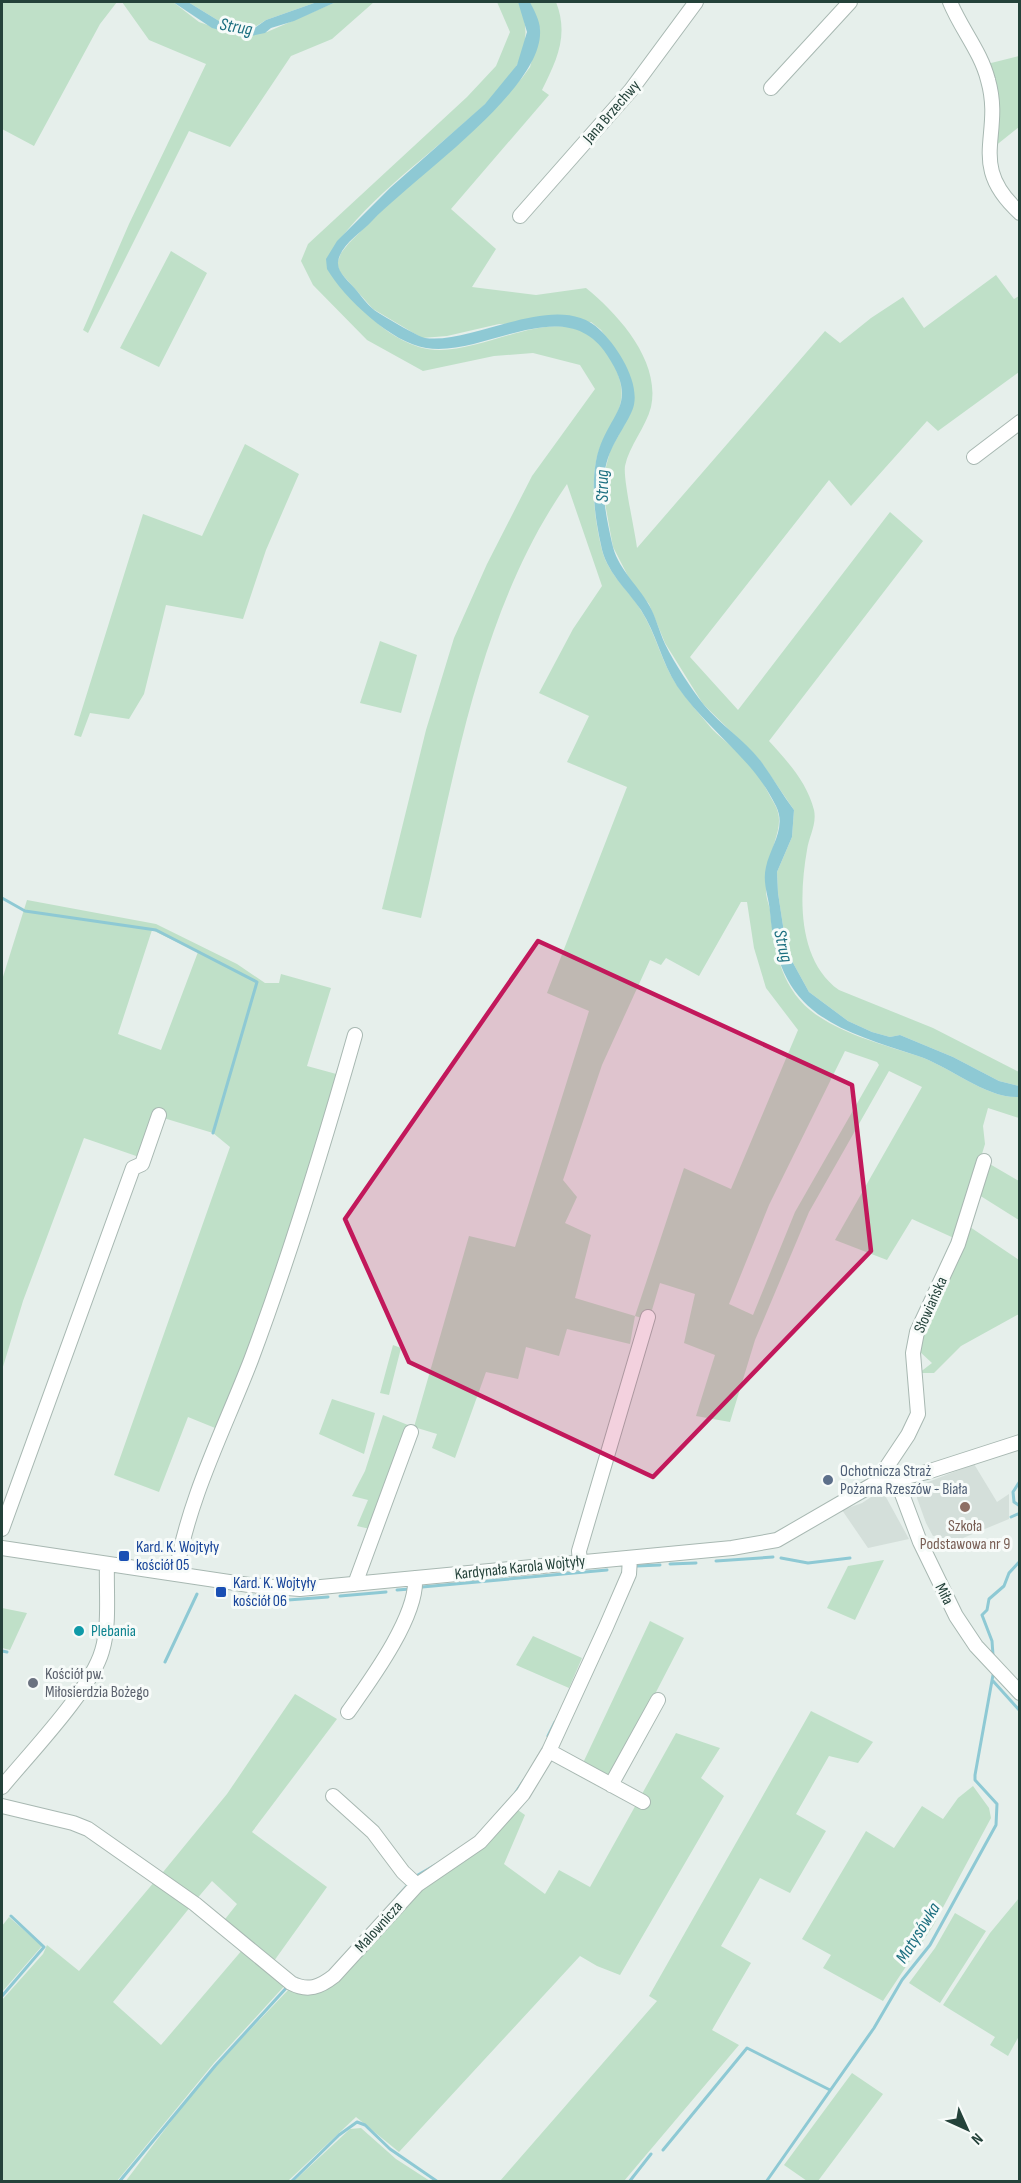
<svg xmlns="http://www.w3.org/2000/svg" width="1021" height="2183" viewBox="0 0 1021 2183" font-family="'Sofia Sans Condensed',sans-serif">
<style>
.built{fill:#d4dfda}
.green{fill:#bfe0c8;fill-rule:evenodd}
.water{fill:#8ec9d4}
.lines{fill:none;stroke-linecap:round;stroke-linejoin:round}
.stream{stroke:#8ec9d4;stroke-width:3}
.minor-casing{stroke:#a8b8b2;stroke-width:16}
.minor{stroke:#fff;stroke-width:14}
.marked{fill:#c2185b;fill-opacity:0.2;stroke:#c2185b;stroke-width:4.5;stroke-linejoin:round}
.service-dot{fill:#5c6f8a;stroke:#f7fbf9;stroke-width:2}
.education-dot{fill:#8d6e63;stroke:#f7fbf9;stroke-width:2}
.transit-dot{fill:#1a4fb4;stroke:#f7fbf9;stroke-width:2}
.culture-dot{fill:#0f9aa8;stroke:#f7fbf9;stroke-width:2}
.worship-dot{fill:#6b7280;stroke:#f7fbf9;stroke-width:2}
.labels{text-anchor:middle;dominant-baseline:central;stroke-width:6;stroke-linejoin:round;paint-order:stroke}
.street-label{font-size:16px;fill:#24423a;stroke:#f7fbf9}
.service-label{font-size:16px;fill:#4e5e75;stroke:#f7fbf9;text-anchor:start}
.education-label{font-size:16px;fill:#785e54;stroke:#f7fbf9}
.transit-label{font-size:16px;fill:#164399;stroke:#f7fbf9;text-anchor:start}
.culture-label{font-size:16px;fill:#0d838f;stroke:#f7fbf9;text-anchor:start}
.worship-label{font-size:16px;fill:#5b616d;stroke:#f7fbf9;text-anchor:start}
.water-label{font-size:18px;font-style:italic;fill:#1c6f80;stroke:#f7fbf9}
</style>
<rect width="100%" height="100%" fill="#e6efeb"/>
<path class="built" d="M974,1464L997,1502L1009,1494V1519L939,1548L936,1536H933L926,1523L917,1498V1490L923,1484Z
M882,1490L909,1539L868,1548L842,1510L862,1503Z"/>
<path class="green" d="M2,2H117L100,24L34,146L2,129Z
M122,2H173L199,22L237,35L267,32L336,2H374L332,39L291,56L230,147L189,131L88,333L83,330L129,224L206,64L149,40Z
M188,2H317L266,20L255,27L248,28L219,21Z
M497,2H518C528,23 528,42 518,63C507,85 485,105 466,121C422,161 356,208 327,259C352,296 374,332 419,347C483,367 578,274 617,372C633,411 603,425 596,462C591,489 595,520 601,546C607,575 629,589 642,612C657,636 662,665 679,688C689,702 701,716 712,729C724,741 739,751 750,764C760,775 767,791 774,803C786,823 773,839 771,859C769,870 766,881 766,891C766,898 769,904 770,910C774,947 780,985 810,1010C840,1034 882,1044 918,1056C949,1066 987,1099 1019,1097V1118L988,1108L983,1126L985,1144L956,1239L912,1219L887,1260L835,1240L922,1087L889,1071L809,1212L755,1340L730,1422L696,1416L715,1355L684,1343L695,1294L660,1283L649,1320L635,1316L630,1344L567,1329L559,1356L526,1347L518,1379L486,1372L455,1458L432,1448L437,1434L414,1427L469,1236L515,1247L589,1011L547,993L627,787L567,762L589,716L539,693L573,629L602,586L567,484C479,611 456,770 421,918L382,909L426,730L454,638L487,564L532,476L595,389L580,365L533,353L494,356L423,371L367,340L313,285L301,261L308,244L467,97L496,66L510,32ZM741,902H747L754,948L766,988L798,1030L731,1189L684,1168L635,1316L575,1298L591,1235L565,1223L577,1197L563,1180L602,1065L650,960L661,965L666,958L699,976ZM845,1051L877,1062L879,1065L795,1212L753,1315L729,1304L769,1205Z
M530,2H556C569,35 557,60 542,90L549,95L451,209L496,249L472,287L536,295L586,288C618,314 661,361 651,407C646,427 629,446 625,466C623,479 635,531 637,548L825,331L840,343L871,318L903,297L924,328L996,275L1014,299L1019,296V372L938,431L927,421L851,506L829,480L690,657L738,710L890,512L923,541L769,741C787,761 807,782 814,810C817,824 809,836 807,850C799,896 797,960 839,990L933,1028L1019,1072V1086L999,1081L953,1057L900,1035L890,1037L872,1032L848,1021L809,992L787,952L778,893L777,872L792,837L794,810L759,759L703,704L665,643L649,604L631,582L613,547L605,503V471L610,451L632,410L633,388L616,351L601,330L591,322L499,324L447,336L422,338L373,309L340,272L337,264L341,253L349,243L389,203L464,139L522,78L530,67L540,30Z
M1019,56V127L994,147L987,64Z
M171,251L207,273L159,367L120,348Z
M245,444L299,474L266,550L243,619L166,605L144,694L129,719L90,713L81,737L74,735L143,514L202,536Z
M380,641L417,655L401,713L360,703Z
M27,900L156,924L237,964L265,983H279L281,974L331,988L307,1066L340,1075L302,1207L220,1430L188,1417L159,1492L114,1475L230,1147L213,1133L157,1116L142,1158L84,1138L23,1301L2,1370V980ZM152,930L198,952L161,1050L118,1034Z
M988,1163L1019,1181V1220L979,1195Z
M970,1227L1019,1260V1314L961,1346L934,1373H919L932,1363L919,1351L921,1335Z
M393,1345L401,1348L389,1395L380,1393Z
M332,1399L375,1413L364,1454L319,1434Z
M383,1415L408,1425L370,1529L357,1526L368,1500L352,1496L365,1471Z
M884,1560L855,1620L827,1608L848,1566Z
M2,1608L27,1613L10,1650L2,1648Z
M650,1621L684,1638L610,1781L582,1765Z
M533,1636L582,1658L569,1688L516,1665Z
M295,1694L337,1719L252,1832L327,1887L274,1961L222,1923L237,1904L212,1881L195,1901L159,1877L227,1794Z
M811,1711L873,1742L858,1763L829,1756L796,1814L826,1831L790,1893L760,1878L721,1946L751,1963L712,2030L739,2045L624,2181H500L657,2001L649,1996Z
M676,1733L720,1748L701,1778L724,1796L620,1975L597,1966L580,1956L399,2152L356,2117L288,2181L125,2182L204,2078L291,1987L315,1991L417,1890L515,1808L525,1815L504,1864L545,1894L559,1870L590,1887Z
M973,1786L989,1808L991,1818L933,1926L883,2001L823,1968L831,1955L802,1939L866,1831L894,1848L922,1806L943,1819L958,1798Z
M155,1881L191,1906L113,2002L161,2045L243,1949L287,1983L214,2063L117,2181L3,2182L2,2000L43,1954L47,1945L79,1971Z
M1019,1898V2036L1008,2056L990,2045L995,2037L943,2005L990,1933Z
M955,1913L986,1931L940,2003L909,1983L935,1948Z
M9,1917L42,1946L2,1992V1926Z
M852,2073L883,2094L818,2181H807L784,2165Z
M361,2128L396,2159L430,2181H294L350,2129Z"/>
<path class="water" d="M173,2H188L219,21L248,28L256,27L266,20L317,2H336L294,21L271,28L265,33L246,37L212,28Z
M518,2H530C534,10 540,21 540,30C544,89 412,179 372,221C361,233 340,245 338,262C337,273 350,282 357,291C362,297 367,304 373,309C379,314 419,337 425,338C474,345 558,288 600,330C618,347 643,386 632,411C623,431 608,448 605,471C601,494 607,520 612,543C617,568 637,584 649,605C656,617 659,631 665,644C675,664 690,687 704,705C721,725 744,740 760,760C772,776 782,794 794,810L792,837L777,872L778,893L787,952L809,992L848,1021L872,1032L890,1037L900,1035L953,1057L999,1081L1019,1086V1097C987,1099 949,1066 918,1056C833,1028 778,1014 770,912C769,897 762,883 766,867C770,847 787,828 776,806C753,758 707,730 677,686C662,663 656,633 641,610C626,588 606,572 601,545C595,518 591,488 596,461C606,412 642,408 607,355C565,290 484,358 426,348C392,343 344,298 327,269L326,259L337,241L390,188L485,104L517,65L527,32Z"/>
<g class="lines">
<path class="stream" d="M2,898L25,911L156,930L257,982L213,1133
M1020,1481L1013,1492L1014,1502L1020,1506
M1011,1517L1020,1513
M781,1558L808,1563L850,1558
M716,1561L773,1557
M670,1564L696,1563
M637,1566L660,1565
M422,1587L607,1570
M397,1590L410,1589
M252,1596L288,1600L328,1597
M340,1596L386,1592
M2,1651L7,1652
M993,1655L992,1641L982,1615L987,1610L989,1599L1004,1586L1009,1573L1020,1561
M165,1662L197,1594
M993,1681L1020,1711
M548,1736L555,1722
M516,1792L524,1780
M418,1875L437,1864
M398,1896L408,1885
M2,1996L44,1947L11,1916
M663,2150L747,2048L830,2090
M119,2182L215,2066L288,1986
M291,2182L339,2135L357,2122L365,2125L390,2149L438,2182
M629,2182L651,2154
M766,2182L874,2028L902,1980L930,1945L996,1825L997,1804L975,1780V1775L993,1675"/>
<defs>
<path id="minor" d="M950,2C961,29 981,52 988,80C1004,136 966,164 1020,213
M771,88L850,2
M520,216L631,90L696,2
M974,457L1020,422
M896,1478L920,1542L956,1616L976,1646L1020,1693
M884,1480L882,1474L908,1435L918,1414L913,1353L917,1332L958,1244L984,1161
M2,1529L133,1168L142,1164L159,1115
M2,1548L249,1585L300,1589L732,1548L777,1540L872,1485L927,1472L1020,1442
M580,1562L579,1551L648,1317
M176,1574C188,1499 224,1430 251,1360C291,1253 324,1144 355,1035
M355,1584L411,1432
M348,1712C370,1681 418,1616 415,1578
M549,1751L643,1802
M611,1785L658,1700
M2,1787C29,1754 91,1690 102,1651C110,1625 106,1591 107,1564
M333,1796L373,1832L403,1872L417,1885
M2,1806L73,1823L88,1829L195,1904L291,1983C308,1992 320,1987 334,1976L417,1885L480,1842L523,1794L549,1751L606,1627L629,1574L630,1558"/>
</defs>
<use href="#minor" class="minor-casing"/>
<use href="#minor" class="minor"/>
</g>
<path class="marked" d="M538,941L852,1085L871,1251L653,1477L409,1362L345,1219Z"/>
<circle class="service-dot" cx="828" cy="1480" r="6"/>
<circle class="education-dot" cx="965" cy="1507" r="6"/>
<g class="transit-dot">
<rect x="118" y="1550" width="12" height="12" rx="3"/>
<rect x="215" y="1586" width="12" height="12" rx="3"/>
</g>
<circle class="culture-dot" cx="79" cy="1631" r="6"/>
<circle class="worship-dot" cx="33" cy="1683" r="6"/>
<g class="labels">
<g class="street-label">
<text transform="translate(612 112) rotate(-49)">Jana Brzechwy</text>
<text transform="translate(931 1305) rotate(-66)">Słowiańska</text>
<text transform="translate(520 1568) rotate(-6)">Kardynała Karola Wojtyły</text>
<text transform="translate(944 1594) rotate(63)">Miła</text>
<text transform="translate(379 1927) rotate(-48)">Malownicza</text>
</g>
<g class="service-label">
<text x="840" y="1471">Ochotnicza Straż<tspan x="840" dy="18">Pożarna Rzeszów - Biała</tspan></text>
</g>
<g class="education-label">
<text x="965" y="1526">Szkoła<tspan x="965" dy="18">Podstawowa nr 9</tspan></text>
</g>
<g class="transit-label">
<text x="136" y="1547">Kard. K. Wojtyły<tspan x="136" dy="18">kościół 05</tspan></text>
<text x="233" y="1583">Kard. K. Wojtyły<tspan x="233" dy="18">kościół 06</tspan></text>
</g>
<g class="culture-label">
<text x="91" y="1631">Plebania</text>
</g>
<g class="worship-label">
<text x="45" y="1674">Kościół pw.<tspan x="45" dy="18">Miłosierdzia Bożego</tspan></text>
</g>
<g class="water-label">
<text transform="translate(236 27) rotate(10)">Strug</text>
<text transform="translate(602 486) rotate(-90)">Strug</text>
<text transform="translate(783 946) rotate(77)">Strug</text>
<text transform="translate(918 1933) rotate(-58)">Matysówka</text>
</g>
</g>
<rect width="1021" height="2183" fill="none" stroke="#24423a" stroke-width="6"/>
<g transform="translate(967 2129) rotate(135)" stroke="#f7fbf9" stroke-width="4.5" paint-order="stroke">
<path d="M0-4.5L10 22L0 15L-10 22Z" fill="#24423a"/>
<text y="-9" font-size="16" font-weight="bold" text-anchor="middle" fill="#24423a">N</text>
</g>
</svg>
